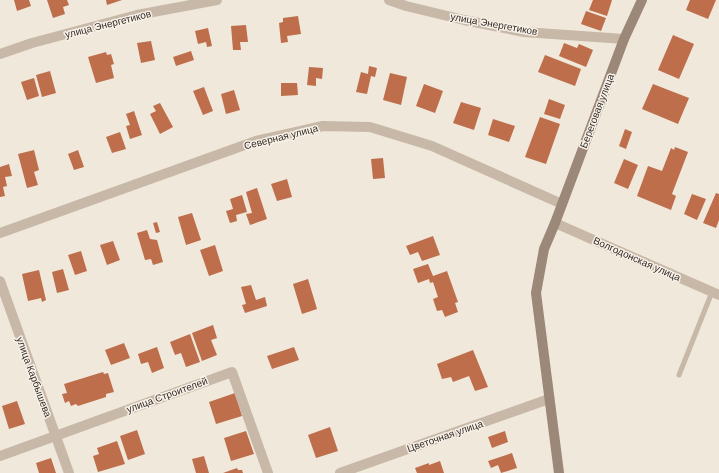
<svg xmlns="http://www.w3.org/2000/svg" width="719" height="473" viewBox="0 0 719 473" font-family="'DM Sans',sans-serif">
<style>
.building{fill:#be6e4b}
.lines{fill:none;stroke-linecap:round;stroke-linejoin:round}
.lane{stroke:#c7b8a8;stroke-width:5}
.street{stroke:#c7b8a8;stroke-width:10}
.secondary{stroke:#9b8879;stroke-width:10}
.labels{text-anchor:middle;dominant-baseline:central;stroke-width:3;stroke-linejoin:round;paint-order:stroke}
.street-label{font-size:10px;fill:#342c28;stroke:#f8f1e7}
</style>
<rect width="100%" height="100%" fill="#f0e8db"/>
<path class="building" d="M14,0H29L31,6L17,11Z
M47,0H67L69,5L63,7L65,14L53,18Z
M106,0H122L107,5Z
M593,0H612L607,16L589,10Z
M690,0H716L708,19L686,10Z
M586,11L606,18L601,31L581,24Z
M298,16L301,34L287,36L288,42L281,43L279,23L283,22V18Z
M246,25L248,42H240L241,50H233L231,26Z
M208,28L212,46L207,47L206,42L198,44L195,31Z
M673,35L694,44L679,79L658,70Z
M151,41L155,60L141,63L137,43Z
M564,43L577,48L579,44L593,50L586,67L559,56Z
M191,51L194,60L176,66L173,57Z
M106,52L107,55L111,54L114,64L111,65L114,78L96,83L88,57Z
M545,55L581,69L575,86L538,72Z
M369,66L377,68L375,77L371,76L367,94L356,92L361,72L368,74Z
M309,67L323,68L322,79L316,78V86L307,85Z
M50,71L56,93L42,97L36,75Z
M390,73L407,77L401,105L383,100Z
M34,78L39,96L27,100L21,82Z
M281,83H297L298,95L281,96Z
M424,84L443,91L435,113L416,106Z
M653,84L689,98L678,124L642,109Z
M204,87L213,111L203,115L193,91Z
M234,90L240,110L226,114L221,94Z
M549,99L565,105L560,119L544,114Z
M461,102L481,108L474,130L453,123Z
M160,103L173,127L160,134L150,114L156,111L153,106Z
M134,111L142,135L130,139L126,126L130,125L126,114Z
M540,117L560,124L546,164L525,157Z
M493,119L515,126L509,142L488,135Z
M625,129L632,132L626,149L619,146Z
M120,132L126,149L112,153L106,137Z
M675,147L688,152L672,194L676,196L671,210L637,196L648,166L662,171L671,148L674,150Z
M34,150L39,170L34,172L38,185L27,188L18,154Z
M78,150L84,167L74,170L68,154Z
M383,158L385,178L373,179L371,159Z
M624,159L638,165L628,189L614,183Z
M9,164L12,176L5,177L7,186L3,187L5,196L0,197V167Z
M287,179L292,197L277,201L271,184Z
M257,188L267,219L250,225L246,214L252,213L246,192Z
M716,193L719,194V220L716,228L703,223Z
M692,194L706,199L697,220L684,214Z
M242,195L247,212L236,215L237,221L230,223L226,211L233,209L230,199Z
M192,213L201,240L186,245L178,217Z
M157,222L160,232L156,233L153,223Z
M147,230L150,239L157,240L163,262L153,265L151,259L145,260L137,233Z
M433,236L440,255L422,261L418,252L410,255L406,246Z
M113,241L120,260L107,265L100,245Z
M215,245L223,271L209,276L200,250Z
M81,251L87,271L75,275L68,255Z
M428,264L433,276L447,271L458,302L455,303L458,312L445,317L442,310L437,311L433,299L438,297L433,282L430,283L429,279L418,283L413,269Z
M63,269L69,290L57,293L52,272Z
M39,270L46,300L42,302L41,298L28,301L22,274Z
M308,279L317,309L302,314L293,284Z
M251,285L256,300L265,297L267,306L245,313L242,305L246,304L241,287Z
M213,325L217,338L211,340L217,355L202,361L192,333Z
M190,334L200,362L186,367L181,353L175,355L170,342Z
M124,343L130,358L111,365L105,350Z
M157,347L164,368L152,373L148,362L141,364L138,354Z
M294,347L299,360L272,369L267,356Z
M473,350L488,387L475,391L469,376L453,382L451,377L442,379L437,364Z
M103,372L104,374L108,373L114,392L106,394V397L78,406L76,404L71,406L69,401L65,403L62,394L67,393L64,384Z
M235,393L242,416L216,424L209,402Z
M17,401L25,424L9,429L2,406Z
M330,427L338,451L316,458L308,435Z
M137,430L145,454L128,460L120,436Z
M246,431L254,454L231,461L224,438Z
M505,431L508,442L492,448L488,437Z
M117,441L125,464L98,472L93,456L99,454L97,448Z
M512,453L517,468L501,473L498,465L491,468L488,461Z
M204,456L209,473H196L192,459Z
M51,458L56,473H39L36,463Z
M440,461L444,473H417L415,468L429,463V465Z
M237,468L238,470H242L243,473H223Z"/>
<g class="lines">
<path class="lane" d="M679,375L712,292"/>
<path class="street" d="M389,0L406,6L464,20L524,32L624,39
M0,54L32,43L137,15L217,0
M555,223L719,295
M0,233L256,141L323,126L370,127L432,146L562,204
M0,281L69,473
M0,456L232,372L268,473
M340,473L549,399"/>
<path class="secondary" d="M559,473L536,293L544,249L555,223L624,39L642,0"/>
</g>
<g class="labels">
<g class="street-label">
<text transform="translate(108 24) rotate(-14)">улица Энергетиков</text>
<text transform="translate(494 24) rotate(10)">улица Энергетиков</text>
<text transform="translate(597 111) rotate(-69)">Береговая улица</text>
<text transform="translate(281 137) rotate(-14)">Северная улица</text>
<text transform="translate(637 259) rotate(24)">Волгодонская улица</text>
<text transform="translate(34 377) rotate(70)">улица Карбышева</text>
<text transform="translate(167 395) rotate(-20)">улица Строителей</text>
<text transform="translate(445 436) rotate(-19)">Цветочная улица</text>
</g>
</g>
</svg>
